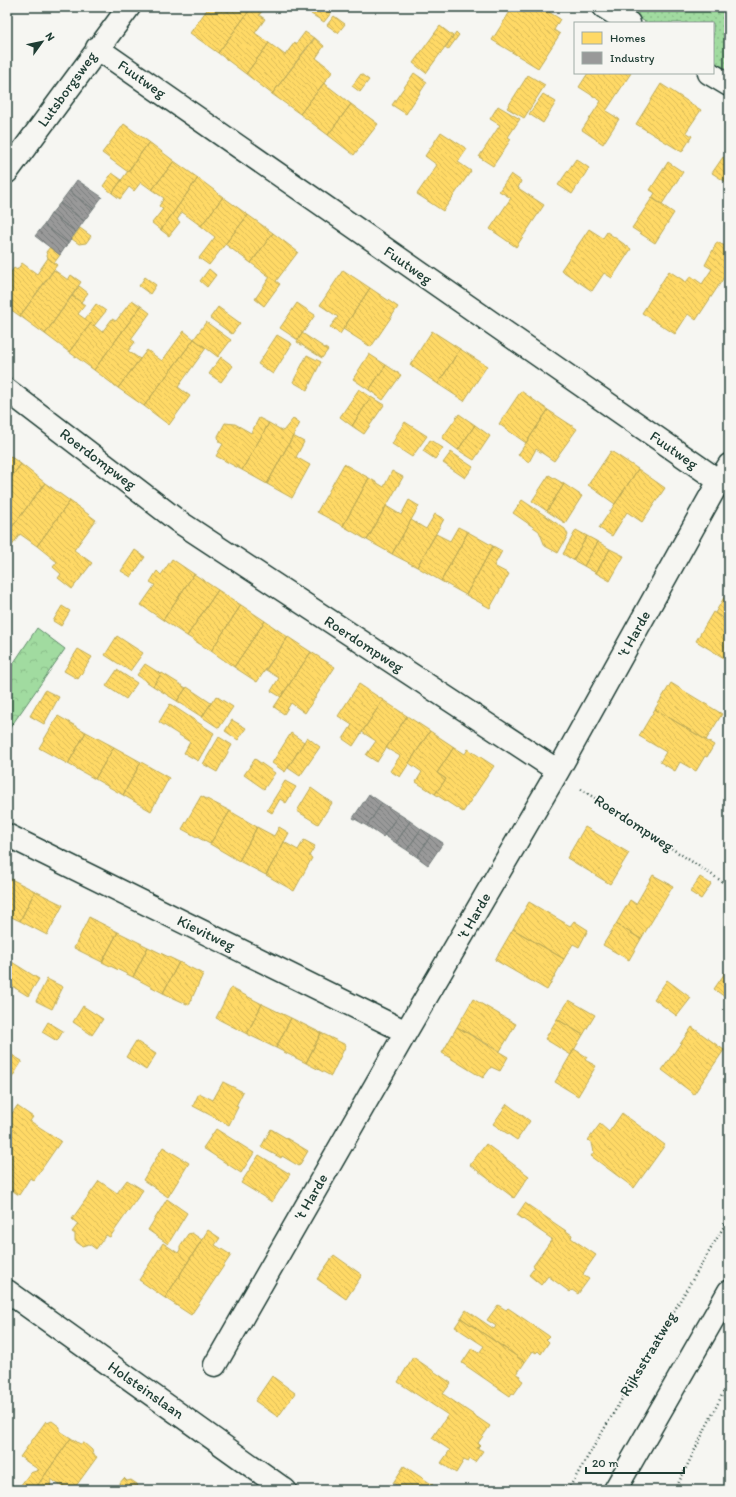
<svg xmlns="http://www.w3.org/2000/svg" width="736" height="1497" viewBox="0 0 736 1497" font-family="Itim,sans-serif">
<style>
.grass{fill:url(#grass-dots);stroke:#608c6a}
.forest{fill:url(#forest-crowns);stroke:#608c6a}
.homes{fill:url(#homes-back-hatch);stroke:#bcaa57}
.industry{fill:url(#industry-back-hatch);stroke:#747d7b}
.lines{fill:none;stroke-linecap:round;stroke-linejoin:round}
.street-casing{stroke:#1f3d34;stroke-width:25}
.secondary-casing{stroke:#1f3d34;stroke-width:25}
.path{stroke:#1f3d34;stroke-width:2.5;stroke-dasharray:1 3;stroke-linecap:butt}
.street{stroke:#f6f6f2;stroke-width:22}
.secondary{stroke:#f6f6f2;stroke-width:22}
.labels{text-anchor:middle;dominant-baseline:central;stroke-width:4;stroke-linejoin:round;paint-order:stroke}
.street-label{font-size:15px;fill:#1f3d34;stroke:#f6f6f2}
</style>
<defs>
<pattern id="grass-dots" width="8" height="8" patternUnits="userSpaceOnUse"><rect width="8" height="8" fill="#a1dba0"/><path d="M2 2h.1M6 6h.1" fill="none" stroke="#8abd8a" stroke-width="1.8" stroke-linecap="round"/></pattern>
<pattern id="forest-crowns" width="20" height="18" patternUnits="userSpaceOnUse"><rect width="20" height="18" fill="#a1dba0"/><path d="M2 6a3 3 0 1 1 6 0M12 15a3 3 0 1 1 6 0" fill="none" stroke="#8abd8a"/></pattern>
<pattern id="homes-back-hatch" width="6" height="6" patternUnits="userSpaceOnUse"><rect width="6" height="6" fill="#ffd966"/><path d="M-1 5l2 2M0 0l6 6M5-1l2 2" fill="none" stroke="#dabb59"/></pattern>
<pattern id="industry-back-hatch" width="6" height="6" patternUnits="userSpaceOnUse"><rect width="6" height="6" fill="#999"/><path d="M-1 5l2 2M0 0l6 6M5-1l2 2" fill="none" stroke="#7c7e7e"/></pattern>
</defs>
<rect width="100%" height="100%" fill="#f6f6f2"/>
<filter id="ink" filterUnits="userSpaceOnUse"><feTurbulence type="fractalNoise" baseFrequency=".025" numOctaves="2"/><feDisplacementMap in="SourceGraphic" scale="8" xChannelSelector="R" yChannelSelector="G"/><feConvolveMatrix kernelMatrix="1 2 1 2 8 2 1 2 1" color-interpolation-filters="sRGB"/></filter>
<g filter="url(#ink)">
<path class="grass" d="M622,7H729V75L713,65V23H647Z"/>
<path class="forest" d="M37,628L65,649L7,732V673Z"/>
<path class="homes" d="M209,7H221L228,12L232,7H252L218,53L190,33Z
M252,7H265L259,15L265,19L255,33L269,43L246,74L218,53Z
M315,7H322L331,13L324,22L311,14Z
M513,7H541L560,19L554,30L560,34L538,68L492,40Z
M334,16L345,24L338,33L327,25Z
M440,26L453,36L426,73L413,63Z
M305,32L314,38L272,94L246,74L269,43L285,55L295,42L296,44Z
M456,32L459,35L448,50L445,48Z
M315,38L324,46L316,58L333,71L300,114L272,94Z
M414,73L427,82L406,114L392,105Z
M588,73H631L606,111L619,119L603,144L582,130L601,101L579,87Z
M361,74L369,80L360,92L352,86Z
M528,75L545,85L524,118L507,108Z
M324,83L351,104L328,135L300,114Z
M661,84L701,110L686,132L692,136L682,152L636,124Z
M543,94L556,102L543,123L529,114Z
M351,104L378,124L354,155L328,135Z
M498,106L520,119L508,137L511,139L493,166L479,157L500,125L490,119Z
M124,124L149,142L128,172L102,153Z
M441,132L467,149L458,162L471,171L443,211L417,194L437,165L425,156Z
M149,142L174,161L152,190L141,182L134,191L129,187L120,199L112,193Z
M723,157L728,161L729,159V184L712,173Z
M576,159L589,168L572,194L558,185Z
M174,161L198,178L161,230L152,223L163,209L159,206L164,198L152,190Z
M668,162L683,172L662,204L652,198L655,193L650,190Z
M112,173L122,180L112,193L103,186Z
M511,174L521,181L518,188L544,205L516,247L490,229L511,198L499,191Z
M198,178L223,197L201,226L182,212L177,220L180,222L169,236L161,230Z
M223,197L248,215L209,265L199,258L215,237L201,226Z
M652,198L674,213L655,243L632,228Z
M248,215L273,233L251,263L225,244Z
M80,228L91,236L86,243L79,244L72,239Z
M589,229L603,238L607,232L631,249L612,278L604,273L592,291L561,270Z
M273,233L298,252L276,281L280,284L264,306L255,299L270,277L251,263Z
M717,242L729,248V278L725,276L696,320L688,314L675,334L642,313L669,271L686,282L691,276L702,284L712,269L705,265Z
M50,247L60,255L54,263L48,258L46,252Z
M48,258L57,265L20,316L7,307V278L14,268L17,270L22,263L37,274Z
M209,269L216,275L207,287L200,281Z
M54,270L68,280L71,275L81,282L45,334L20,316Z
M343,270L370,288L340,334L330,327L338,317L320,305Z
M145,277L156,285L150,294L139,286Z
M79,286L88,293L81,302L72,296Z
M370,288L398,307L371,347L343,329Z
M72,296L85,305L78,314L85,319L96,304L106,311L94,326L91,323L69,352L45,334Z
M132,300L141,306L94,370L69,352L91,323L102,332L112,319L116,321Z
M297,303L315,315L298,340L280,328Z
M141,306L150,313L131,339L135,342L128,351L140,359L118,388L94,370Z
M218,307L240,323L232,334L210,318Z
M206,322L231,340L218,357L194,339Z
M184,331L194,339L144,406L118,388L147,350L162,361Z
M432,331L460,349L438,384L410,365Z
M302,333L328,350L322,358L297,342Z
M277,335L292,344L273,374L258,364Z
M194,339L206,348L178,387L190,396L169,425L144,406Z
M460,349L487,366L464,401L438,384Z
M369,354L386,365L369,390L353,379Z
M307,355L321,362L307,390L293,382Z
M221,357L233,366L221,382L209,374Z
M386,365L401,375L383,400L369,390Z
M359,389L371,397L352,426L340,417Z
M521,391L548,410L526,443L499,424Z
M371,397L384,405L364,434L352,426Z
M548,410L577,429L554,461L536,449L529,462L518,455Z
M459,414L475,425L458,450L442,438Z
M259,418L269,423L242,470L216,456L223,444L219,442L218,436L225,423L235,424L251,433Z
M293,419L300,423L267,484L242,470L269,423L283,431Z
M405,422L427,436L412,457L392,444L396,437H395Z
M475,425L490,436L474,460L458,450Z
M293,436L304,442L296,457L310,465L292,498L267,484Z
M430,440L443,448L435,459L423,451Z
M611,451L638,469L615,504L588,485Z
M451,452L473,467L465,478L443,463Z
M7,454L21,464L7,483Z
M21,464L45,483L7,534V516L9,513L7,512L12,504L7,500V483Z
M344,464L369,478L343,526L317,512Z
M638,469L665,488L642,522L627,512L612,536L599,528Z
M392,471L403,477L367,540L343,526L369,478L384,487Z
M549,475L564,484L547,511L532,501Z
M45,483L70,501L37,546L20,534L7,553V534Z
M564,484L582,496L565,523L547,511Z
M409,500L419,506L392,554L367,540L386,506L401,515Z
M522,500L565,529L568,535L558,553L545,546L539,531L513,513Z
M70,501L96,520L74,550L92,563L72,589L58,578L61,574L53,567L57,562L37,546Z
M435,514L444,519L417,567L392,554L411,520L426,529Z
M458,527L468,532L441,581L417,567L436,534L450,541Z
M576,530L587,536L573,560L563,554Z
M468,532L493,546L466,595L441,581Z
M587,536L598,542L584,566L573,560Z
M598,542L610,549L596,573L584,566Z
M493,546L502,551L494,566L509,574L490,608L466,595Z
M610,549L624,556L610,581L596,573Z
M135,550L145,557L131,577L121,571Z
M172,559L194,574L163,620L141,605L155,585L150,582L157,571L161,575Z
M194,574L218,590L187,636L163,620Z
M729,589V622L715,613Z
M218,590L241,605L211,651L187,636Z
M241,605L265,621L234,667L211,651Z
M62,606L70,611L61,626L53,621Z
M713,612L729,622V661L696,641Z
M265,621L288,637L257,682L234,667Z
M117,636L143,653L130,671L105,655Z
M288,637L311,652L281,697L271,691L279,678L266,670Z
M78,649L92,657L78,679L64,671Z
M311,652L335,667L305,713L291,703L284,714L274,707Z
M145,664L161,674L153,686L137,675Z
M117,670L137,683L126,699L106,686Z
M162,673L186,688L177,701L153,686Z
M671,683L722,714L706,740L655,709Z
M359,684L383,700L353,746L343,739L352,725L338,716Z
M187,687L211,703L202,717L177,701Z
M45,690L59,697L44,724L30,716Z
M216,696L233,707L219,728L202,717Z
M383,700L407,716L377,762L366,755L376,741L362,732Z
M170,704L214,733L198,761L184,753L190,742L159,722Z
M655,709L714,745L707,757L705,756L696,771L680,762L675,771L660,762L666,752L639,736Z
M58,716L86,732L68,764L39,748Z
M407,716L430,731L400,777L390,771L400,756L386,748Z
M232,720L246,728L238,740L225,731Z
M430,731L454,747L437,773L446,779L435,794L416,782L422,772L409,763Z
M86,732L114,747L95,779L68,764Z
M291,733L304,742L285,772L272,763Z
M219,737L232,745L217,772L203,764Z
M307,737L320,747L300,776L288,768Z
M114,747L141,762L123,795L95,779Z
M454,747L465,754L468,749L494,766L463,812L435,794L446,779L437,773Z
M255,759L275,773L264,789L244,775Z
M141,762L169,778L151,811L123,795Z
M285,781L296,787L286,803L280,799L272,813L267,810Z
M311,788L332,803L318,824L297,811Z
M201,796L230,811L210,844L182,829Z
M230,811L257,827L239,861L210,844Z
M257,827L274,836L279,827L289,833L266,875L239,861Z
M585,827L629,853L610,884L567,858Z
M304,840L315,846L309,856L312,858L294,891L266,875L284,842L298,850Z
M653,875L673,886L641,939L616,924L630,900L636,904Z
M7,877L35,891L20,921L7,915Z
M700,877L711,884L701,899L690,892Z
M35,891L63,905L47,935L20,921Z
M529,902L570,926L574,921L588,930L579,947L573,944L564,959L513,929Z
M89,917L118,932L102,962L74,948Z
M616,924L641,939L629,960L603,945Z
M513,929L564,959L547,990L495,960Z
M118,932L148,947L133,977L102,962Z
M148,947L179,962L163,993L133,977Z
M7,959L39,979L28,996L7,983Z
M179,962L203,974L189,1005L163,993Z
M729,967V1000L714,989Z
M47,979L63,987L52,1009L36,1001Z
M667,980L691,998L677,1016L654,999Z
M231,988L262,1004L247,1034L216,1018Z
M473,999L516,1024L500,1051L457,1027Z
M569,1000L595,1015L583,1035L557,1019Z
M262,1004L291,1018L276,1048L247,1034Z
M83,1006L103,1019L92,1035L73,1022Z
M291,1018L321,1033L306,1063L276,1048Z
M557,1019L583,1035L571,1055L545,1039Z
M48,1022L63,1031L57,1041L42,1032Z
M457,1027L508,1057L500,1071L491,1067L483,1078L442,1053Z
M692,1027L724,1050L694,1094L662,1070Z
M321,1033L346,1045L331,1076L306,1063Z
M136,1041L156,1054L146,1070L126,1057Z
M574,1049L587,1057L585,1060L596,1066L578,1096L555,1082Z
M7,1052L22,1061L7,1086Z
M223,1082L243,1092L236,1106L238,1107L229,1125L193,1106L199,1093L213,1100Z
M507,1104L530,1121L517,1140L493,1124Z
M17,1106L33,1117L30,1121L61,1141L34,1180L30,1178L19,1195L7,1187V1141L11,1136L7,1134V1121Z
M622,1113L665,1145L634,1188L591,1156L594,1152L592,1143L588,1140L600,1124L609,1132Z
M216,1129L254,1153L241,1173L203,1148Z
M271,1129L308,1151L299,1166L282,1156L281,1158L261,1147Z
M486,1144L529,1176L514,1198L470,1165Z
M163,1147L189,1163L168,1197L143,1180Z
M259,1155L290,1174L272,1202L241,1183Z
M127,1180L143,1190L110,1237L106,1235L96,1249L89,1244L82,1246L75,1241V1234L72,1232L78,1224L72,1219L99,1181L117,1193Z
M167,1199L187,1213L168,1244L148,1230Z
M525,1203L572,1235L571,1238L596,1255L584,1272L583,1275L589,1279L578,1294L572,1290L570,1292L548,1276L541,1285L529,1275L535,1267L533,1266L552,1239L517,1215Z
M208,1230L220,1238L215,1245L231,1255L191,1315L165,1298Z
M192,1233L202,1240L165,1298L139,1280L163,1243L178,1253L180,1250V1246L188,1234Z
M334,1255L362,1275L346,1299L317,1279Z
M498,1305L506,1310L508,1308L549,1336L546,1339L549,1342L541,1354L538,1351L536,1353L533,1351L525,1362L461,1318L466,1310L494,1329L496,1326L487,1320Z
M461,1318L525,1362L517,1374L521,1376L520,1379L523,1381L514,1394L512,1393L510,1396L462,1363L472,1348L479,1353L484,1346L455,1327Z
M413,1357L451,1383L443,1394L490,1426L478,1443L480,1445L477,1448L483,1451L475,1462L470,1459L468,1462L464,1460L456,1473L441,1463L450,1450L432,1438L448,1415L398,1382Z
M272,1376L295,1393L278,1417L255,1401Z
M46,1421L47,1423L52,1421L60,1427V1431L71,1438L35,1489L36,1490H17L30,1473L39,1470L20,1457Z
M71,1438L80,1444L84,1443L92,1450L93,1454L97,1457L73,1490H67L51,1479L50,1490H36L35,1489Z
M404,1466L433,1485L430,1490H404L393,1483Z
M124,1478L127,1481L131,1480L137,1484L139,1490H114Z"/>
<path class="industry" d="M77,180L102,197L93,209L69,191Z
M69,191L93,209L84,221L60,203Z
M60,203L84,221L76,232L51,214Z
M51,214L76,232L68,243L44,225Z
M44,225L68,243L60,255L35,236Z
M369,794L382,803L367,826L353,818Z
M382,803L399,814L383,837L367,826Z
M399,814L410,821L396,843L384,835Z
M410,821L421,829L407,850L396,843Z
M421,829L431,835L417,857L407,850Z
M431,835L443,843L428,865L417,857Z"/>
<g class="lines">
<defs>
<path id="street" d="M604,7L629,23
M97,48L719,481
M709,73L729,85
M7,172L129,7
M7,390L178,521L558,771
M7,835L406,1032
M7,1291L285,1490
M215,1365L406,1032L558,771L719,481L729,465"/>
<path id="secondary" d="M615,1490L729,1291"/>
</defs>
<use href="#street" class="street-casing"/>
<use href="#secondary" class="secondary-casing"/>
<path class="path" d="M581,789L729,886
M568,1490L729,1218
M675,1490L729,1381"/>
<use href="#street" class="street"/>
<use href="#secondary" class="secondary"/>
</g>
</g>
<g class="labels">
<g class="street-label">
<text transform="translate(142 79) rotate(35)">Fuutweg</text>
<text transform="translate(67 89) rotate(-54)">Lutsborgsweg</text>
<text transform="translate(408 265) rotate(35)">Fuutweg</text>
<text transform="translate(674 450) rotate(35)">Fuutweg</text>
<text transform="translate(98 459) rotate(37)">Roerdompweg</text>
<text transform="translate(634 634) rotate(-61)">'t Harde</text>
<text transform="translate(364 644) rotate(33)">Roerdompweg</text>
<text transform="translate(634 823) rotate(33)">Roerdompweg</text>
<text transform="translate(474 916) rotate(-60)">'t Harde</text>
<text transform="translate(206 933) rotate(26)">Kievitweg</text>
<text transform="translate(311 1197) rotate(-60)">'t Harde</text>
<text transform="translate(648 1354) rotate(-59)">Rijksstraatweg</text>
<text transform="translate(146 1390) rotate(35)">Holsteinslaan</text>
</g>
</g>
<rect width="736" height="1497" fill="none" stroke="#f6f6f2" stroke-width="24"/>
<rect x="12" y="12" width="712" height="1473" fill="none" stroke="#1f3d34" stroke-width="1.5" filter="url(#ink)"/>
<rect x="574" y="22" width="140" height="52" fill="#f6f6f2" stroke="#a0aca6"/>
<rect x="582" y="32" width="20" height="12" fill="#ffd966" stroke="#a0aca6"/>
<text x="610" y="42" font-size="12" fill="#1f3d34">Homes</text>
<rect x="582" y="52" width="20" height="12" fill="#999999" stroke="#a0aca6"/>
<text x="610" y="62" font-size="12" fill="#1f3d34">Industry</text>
<g transform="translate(42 42) rotate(57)" stroke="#f6f6f2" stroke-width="3" paint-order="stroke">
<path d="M0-3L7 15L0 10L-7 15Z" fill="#1f3d34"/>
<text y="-6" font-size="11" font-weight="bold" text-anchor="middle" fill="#1f3d34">N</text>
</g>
<path d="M586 1467v6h98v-6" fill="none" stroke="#1f3d34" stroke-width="2"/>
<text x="592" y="1467" font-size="12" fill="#1f3d34" stroke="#f6f6f2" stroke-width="3" paint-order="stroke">20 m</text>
</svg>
